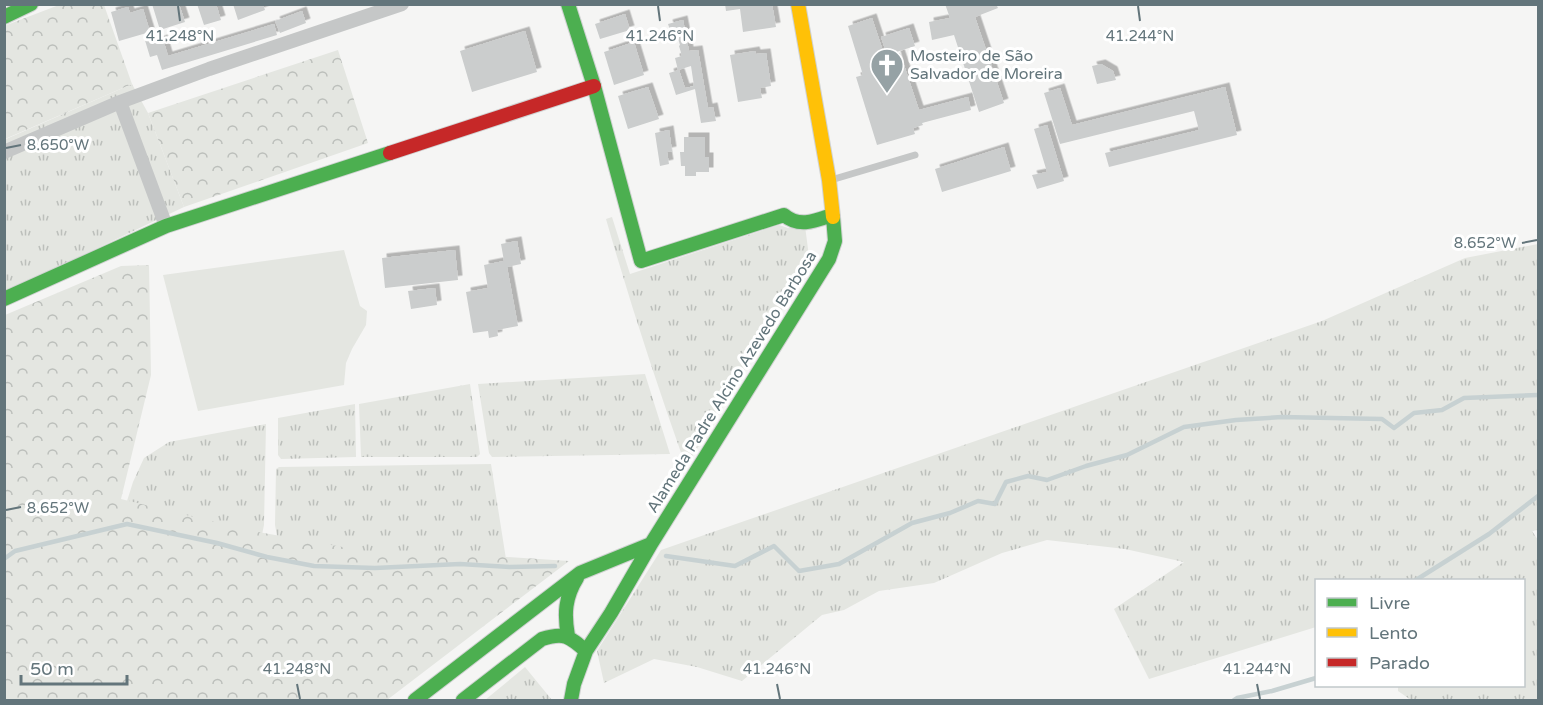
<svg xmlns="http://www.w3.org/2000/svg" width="1543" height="705" viewBox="0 0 1543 705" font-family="'Varela Round',sans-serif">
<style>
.grass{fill:url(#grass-tufts)}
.forest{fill:url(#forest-crowns)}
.pitch{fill:#e4e6e1}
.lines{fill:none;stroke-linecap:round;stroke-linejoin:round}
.stream{stroke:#c7d1d2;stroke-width:4.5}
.building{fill:#cbcdcd;filter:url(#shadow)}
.fast-casing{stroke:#d0d2d2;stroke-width:16}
.slow-casing{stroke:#d0d2d2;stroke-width:16}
.jam-casing{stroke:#d0d2d2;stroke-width:16}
.lane{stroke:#c5c7c7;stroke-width:7}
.street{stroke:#c5c7c7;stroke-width:14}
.fast{stroke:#4caf50;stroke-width:14}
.slow{stroke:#ffc107;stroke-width:14}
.jam{stroke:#c62828;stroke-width:14}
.ticks{fill:none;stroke:#63757b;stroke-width:2}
.labels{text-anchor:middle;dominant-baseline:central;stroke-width:6;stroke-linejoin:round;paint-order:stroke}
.poi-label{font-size:16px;fill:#63757b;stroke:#fff;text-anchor:start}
.street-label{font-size:16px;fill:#63757b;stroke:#fff}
.ticks-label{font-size:15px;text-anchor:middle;fill:#63757b;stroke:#fff;stroke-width:6;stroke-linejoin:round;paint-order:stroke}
</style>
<defs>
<pattern id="grass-tufts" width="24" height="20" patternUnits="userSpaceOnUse" patternTransform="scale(1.5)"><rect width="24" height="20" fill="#e4e6e1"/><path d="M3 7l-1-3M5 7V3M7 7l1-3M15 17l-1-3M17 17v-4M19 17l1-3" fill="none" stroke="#bcbfbb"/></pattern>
<pattern id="forest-crowns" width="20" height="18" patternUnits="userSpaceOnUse" patternTransform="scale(1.5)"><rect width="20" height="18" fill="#e4e6e1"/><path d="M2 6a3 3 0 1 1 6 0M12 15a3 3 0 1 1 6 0" fill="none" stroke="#bcbfbb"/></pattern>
<filter id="shadow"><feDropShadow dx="4.5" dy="-4.5" stdDeviation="0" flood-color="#0004"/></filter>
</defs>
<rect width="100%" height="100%" fill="#f5f5f4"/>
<path class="grass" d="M132,84L148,113L184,207L5,292L4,137L6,139Z
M612,217L630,274L779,225L788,228L805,226L810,264L686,467C657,385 630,303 606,219Z
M1538,244V530L1532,531L1538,540V700H1411L1398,691V686H1524V580H1316V627L1149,679L1114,609L1184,562L1125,549L1047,540L1002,553L934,583L879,591L844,610L822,615L742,681L697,667L654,659L604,683L597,651L661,550L1322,321L1465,258Z
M645,374L670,454L492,457L489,453L478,384Z
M470,384L480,454L477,457H361L359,404Z
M355,404L356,457L281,459L278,455V418Z
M266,424L264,525L259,549L122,517L133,482L144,458L169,442Z
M491,464L506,559L432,558L279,547L275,525L276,469L279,467Z
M525,667L552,700H485Z"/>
<path class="forest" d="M59,5H104L132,84L5,139L4,26Z
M338,50L368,143L184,207L148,113Z
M149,265L151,375L121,499L247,530L376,553H447L569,561L387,700H5V315L121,266Z"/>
<path class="pitch" d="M344,250L360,306L367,311L366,325L352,349L346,363L344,385L198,411L163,275Z"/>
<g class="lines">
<path class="stream" d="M666,556L735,566L774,546L799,571L839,564L912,523L950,513L978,501L995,504L1006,482L1028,476L1047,480L1086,466L1127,455L1184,427L1236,420L1282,417L1382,419L1394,428L1414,413L1442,410L1464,398L1538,395
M4,559L15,551L127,524L217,543L267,557L314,566L375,568L460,564L510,567L555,566
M1416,580L1489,534L1538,496
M1234,700L1237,698L1272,691L1316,678"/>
</g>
<path class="building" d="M152,4H179L185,22L160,30Z
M197,4H216L221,20L204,25Z
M233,4H263L265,10L238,20Z
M725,4H772L776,27L743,32L740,9L726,11Z
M945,4H996L998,8L975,17L1004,103L979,112L954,35L932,40L929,22L950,18Z
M128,7L130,13L143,9L150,32L119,41L111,12Z
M302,11L306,23L280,33L275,21Z
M625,14L630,30L600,39L595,24Z
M872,18L889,69L899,66L896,55L900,53L919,110L968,97L971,110L922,123L923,125L913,128L915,134L877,145L856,77L863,75L848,26Z
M683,20L689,51L698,50L708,108L713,107L716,121L701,123L695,89L676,95L669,73L679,70L685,88L694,86L691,66L678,70L675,58L682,56L679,46L680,45L677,35L672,36L668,24Z
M274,24L277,35L162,70L157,55L150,57L144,37L156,33L158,41L163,39L168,56Z
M909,28L915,46L887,55L881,37Z
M525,31L537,72L472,92L460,51Z
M634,42L644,75L614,85L604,52Z
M755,51L756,54L766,53L771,86L760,88L762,98L738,102L730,55Z
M1101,64L1113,71L1116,80L1097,84L1092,66Z
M648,87L659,119L628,129L618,96Z
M1225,87L1237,135L1109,167L1105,153L1199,130L1194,111L1060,144L1044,93L1060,88L1072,125Z
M1047,125L1064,181L1037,189L1032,175L1047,172L1034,129Z
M669,130L672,151L667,152L669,164L660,166L655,133Z
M684,137H705V157H709V172H696V176H685V166H681L680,152H684Z
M1004,147L1011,171L942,192L935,169Z
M517,241L521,264L507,267L518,326L497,330L498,336L489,338L488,331L473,333L466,292L488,288L484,265L504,261L501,244Z
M455,250L458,280L385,288L382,258Z
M435,288L437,305L411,309L408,291Z"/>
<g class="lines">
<defs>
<path id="fast" d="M568,4L594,86L641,261L784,215C799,228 815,221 832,215
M4,17L31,4
M4,299L166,226L390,153
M568,636C564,614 565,597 577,578
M415,700L580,573L651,544
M463,700L542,639C564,632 569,636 586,651
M571,700L574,684L586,651L611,613L651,544L829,259L835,241L833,217"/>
<path id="slow" d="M798,4L829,180L833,217"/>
<path id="jam" d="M390,153L594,86"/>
</defs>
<use href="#fast" class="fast-casing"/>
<use href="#slow" class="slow-casing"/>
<use href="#jam" class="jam-casing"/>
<path class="lane" d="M831,180L915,155"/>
<path class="street" d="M120,102L166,226
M4,152L120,102L209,69L402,4"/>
<use href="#fast" class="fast"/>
<use href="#slow" class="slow"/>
<use href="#jam" class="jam"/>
</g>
<path class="ticks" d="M178,6L180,21M658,6L660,21M1138,6L1140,21M6,148L21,145M1522,243L1537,240M6,510L21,507M297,684L300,699M777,684L780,699M1257,684L1260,699"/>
<defs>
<symbol id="church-pin" viewBox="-11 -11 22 30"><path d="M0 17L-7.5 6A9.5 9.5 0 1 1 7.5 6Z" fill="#96a2a5" stroke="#fff"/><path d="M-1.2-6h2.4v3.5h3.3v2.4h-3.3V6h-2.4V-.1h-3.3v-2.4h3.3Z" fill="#fff"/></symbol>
</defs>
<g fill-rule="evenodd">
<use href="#church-pin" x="868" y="46" width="38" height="52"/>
</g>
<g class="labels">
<g class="poi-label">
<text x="910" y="56">Mosteiro de São<tspan x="910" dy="18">Salvador de Moreira</tspan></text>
</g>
<g class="street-label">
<text transform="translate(732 382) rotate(-58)">Alameda Padre Alcino Azevedo Barbosa</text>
</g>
</g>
<g class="ticks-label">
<text x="180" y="41">41.248°N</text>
<text x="660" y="41">41.246°N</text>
<text x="1140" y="41">41.244°N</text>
<text x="58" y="150">8.650°W</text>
<text x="1485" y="248">8.652°W</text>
<text x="58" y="513">8.652°W</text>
<text x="297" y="674">41.248°N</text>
<text x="777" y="674">41.246°N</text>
<text x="1257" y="674">41.244°N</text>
</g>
<rect width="1543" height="705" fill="none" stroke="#63757b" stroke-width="12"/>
<rect x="1315" y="579" width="210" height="108" fill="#ffffff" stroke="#c1c8ca" stroke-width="1.5"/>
<rect x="1327" y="598" width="30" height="9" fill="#4caf50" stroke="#c1c8ca" stroke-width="1.5"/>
<text x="1369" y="609" font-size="18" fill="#63757b">Livre</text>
<rect x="1327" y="628" width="30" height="9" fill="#ffc107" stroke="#c1c8ca" stroke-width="1.5"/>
<text x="1369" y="639" font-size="18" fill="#63757b">Lento</text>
<rect x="1327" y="658" width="30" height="9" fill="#c62828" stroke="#c1c8ca" stroke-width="1.5"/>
<text x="1369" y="669" font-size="18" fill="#63757b">Parado</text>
<path d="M21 675v9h106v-9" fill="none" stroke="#63757b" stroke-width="3"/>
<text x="30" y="675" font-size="18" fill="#63757b" stroke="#ffffff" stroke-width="4.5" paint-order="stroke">50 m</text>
</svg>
